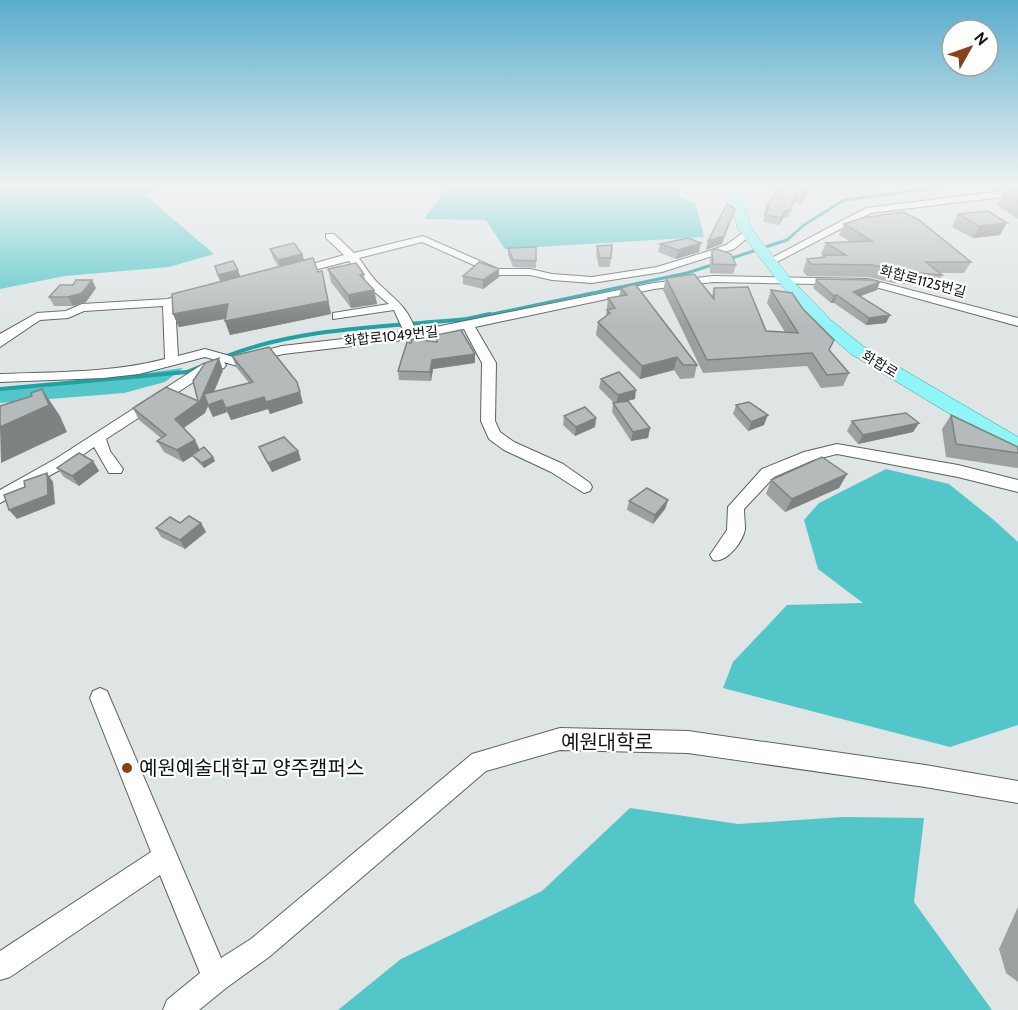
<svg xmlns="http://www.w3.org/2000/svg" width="1018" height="1010" viewBox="0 0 1018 1010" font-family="Cabin,'Noto Sans KR',sans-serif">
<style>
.forest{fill:#52c6c9}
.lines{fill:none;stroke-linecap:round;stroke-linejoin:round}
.stream-far1{stroke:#20a2a5;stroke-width:3}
.stream{stroke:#20a2a5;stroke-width:4}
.minor-casing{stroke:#5e6262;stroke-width:2}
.major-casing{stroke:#34a1a4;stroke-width:1}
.minor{fill:#fff;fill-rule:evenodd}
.major{fill:#90f5f7;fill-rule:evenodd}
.wall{fill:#9ca0a0}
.shaded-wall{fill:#7f8282}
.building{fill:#b5baba;stroke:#7f8282;stroke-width:1.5}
.poi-dot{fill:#874219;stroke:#fff;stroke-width:2}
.labels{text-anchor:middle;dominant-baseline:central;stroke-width:4.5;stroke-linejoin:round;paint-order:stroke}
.far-street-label{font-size:14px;fill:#121313;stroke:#fff}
.near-street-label{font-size:20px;fill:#121313;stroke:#fff}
.near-poi-label{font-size:20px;fill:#121313;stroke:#fff;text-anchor:start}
</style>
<rect width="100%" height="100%" fill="#dfe4e4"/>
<path class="forest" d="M0,185H175L145,195L214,254L169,267L65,276L0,289Z
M449,185H681L678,196L696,204L704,237L505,249L486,220L424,219Z
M183,368L165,382L124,393L0,403V389L42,387Z
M886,469L949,484L995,521L1018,542V725L950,747L723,688L733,662L787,605L863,603L818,569L804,520L819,503Z
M630,808L738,824L843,817L924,818L914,902L992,1010H338L401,959L542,891Z"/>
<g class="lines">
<path class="stream-far1" d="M729,259L787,240L804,225L844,200L958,185
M483,316L687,273L715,264"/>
<path class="stream" d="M224,357C300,327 386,327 467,319L490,314
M0,389L187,372L202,366"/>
<defs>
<path id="minor" d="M1018,189V195L871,213L775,263H767L766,261L866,208Z
M748,229L752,230V234L734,249L662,272L592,283L552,280L530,275H496L422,242L359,258C365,267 372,278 380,285C398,302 407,307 416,331L654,283L713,276L868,279L1018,318V326L868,285L713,282L654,289L475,327L496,363L495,421L500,432L514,442L563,464L590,483L592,487L590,491L584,493L551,472L504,450L489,439L481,421L482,363L464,329L429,337L283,354L237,366L224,362L226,365L224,368L212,370L106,439L110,451L123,469L121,473H109L94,447L67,466L0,503V490L57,458L203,364L219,361L205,357L139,374L103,378L0,382V374C55,372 111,373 165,359L163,306L84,311L68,318L40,320L0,347V334L37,313L66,311L82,304L168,299L194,290L200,294L198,296L175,304L178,356L205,349L237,358L282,346L404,332L394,310L333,319V313L389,304L371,289L349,261L295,275L291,274V270L344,255L326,238V234H334L354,253L423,236L498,269H530L552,274L592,277L657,267L706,252L726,245Z
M837,444L958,465L1018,480V492L958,477L837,454L813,460L774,477L744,509C744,515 745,522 745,529C743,542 726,564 713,560L710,555L727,530L728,507L762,469L804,452Z
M100,688L107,691L221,958L251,939L472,754L560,728L688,731L925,765L1018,781V803L925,787L688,753L560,750L486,771L269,957L226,988L199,1010H163L167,1000L200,973L160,875L10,977L0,980V951L151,852L90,698L93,691Z"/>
<path id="major" d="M729,185H741L740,193L751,228L791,279L832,321L863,346L1018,437V453L1011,451L851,354L820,327L781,285L738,229L728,193Z"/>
</defs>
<use href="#minor" class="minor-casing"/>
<use href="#major" class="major-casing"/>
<use href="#minor" class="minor"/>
<use href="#major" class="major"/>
</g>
<path class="wall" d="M775,185H814L801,204L794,202L788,218L784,217L779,225L763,222L766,213H764L766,206L773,198Z
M816,185H889L888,187L862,191L845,187L843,192L815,188Z
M1018,190V219L997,205L1003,193Z
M958,214L1000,235L973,238L952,227Z
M844,224L971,262L964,273H940L942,275L935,286L902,284L900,281L894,283L868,277L807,276L803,271L807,259L823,257V255L821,254L826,243L851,242L839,235Z
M660,244L699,252L676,259L658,252Z
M597,246L611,258L610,267H599L596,254Z
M536,247V268L513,267L508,255V248Z
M270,249L302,254L304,260L318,272L325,284L331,314L230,335L225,321L226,319L179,327L173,314L220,282L218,275L240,277L279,267L273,258Z
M712,250L736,265L733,274L710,273V259Z
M328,269L364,274L365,280L374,290L377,304L351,308L331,282Z
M463,276L499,277L483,289L463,284Z
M666,278L712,296L714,288L766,331L785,332L767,303L771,290L803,309L834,340L829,350L849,373L843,386L821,388L807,366L703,373L663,290Z
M816,280L877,290L859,296L890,315L886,323L866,325L834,303H831L813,288Z
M96,288L86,302L73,306H54L49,297Z
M621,288L697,365L694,378L680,379L674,370L640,379L596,335L598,322L606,316L608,298L619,296Z
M232,356L303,403L270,414L268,409L231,420L227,412L213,417L208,406L205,413L184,428L195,440L200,450L213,457L215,461L204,468L195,459L193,456L183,462L164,452L157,441L161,438L139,420L133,408L198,401L223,370L214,392L249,383L236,367Z
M475,363L433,369L431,381L399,380L398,371Z
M601,379L635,399L626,401L650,428L648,438L631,441L612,412L613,403H614L599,388Z
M736,405L764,425L748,431L733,414Z
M951,415L1018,447V467L1017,468L946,457L942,429Z
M564,416L596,418L595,427L575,436L563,425Z
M852,421L919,423L913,432L858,444L847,431Z
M259,447L298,451L301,460L272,472L263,456Z
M93,461L99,471L79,486L64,477L57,468Z
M847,474L839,488L785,512L766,494L771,480Z
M668,500L665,509L653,524L627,510L629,501Z
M180,523H201L206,532L185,549L161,537L156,528Z
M1018,907V982L1006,973L999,949Z"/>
<path class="shaded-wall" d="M811,185H814L801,204L803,196Z
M864,185H889L888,187L862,191Z
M735,209L732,217L722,244L706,250L708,241Z
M786,210L784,217L779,225L781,218Z
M1007,223L1000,235L973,238L979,226Z
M701,243L699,252L676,259L678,250Z
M302,254L305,262L281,268L278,260Z
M499,269V277L483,289V280Z
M906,269L900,281L894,283L900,272Z
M238,270L241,278L221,283L218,275Z
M322,271L331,314L230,335L225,321Z
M92,280L96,288L86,302L73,306L68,297Z
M880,282L877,290L850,300L853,292Z
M374,290L377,304L351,308L348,295Z
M837,295L834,303H831L834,296Z
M228,304L233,317L179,327L173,314Z
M890,315L886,323L866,325L869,318Z
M475,354V363L433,369L431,381L430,372L432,360Z
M677,357L674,370L640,379L642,366Z
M219,358L223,370L208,405L222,400L227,412L213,417L208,406L205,413L180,430L175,419L200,401Z
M42,389L60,416L67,432L1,463L0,427Z
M636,390L635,399L616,404L618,395Z
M300,392L303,403L270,414L268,409L231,420L226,408L264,397Z
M768,415L764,425L748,431L751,422Z
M596,418L595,427L575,436L576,427Z
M919,423L913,432L858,444L863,435Z
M650,428L648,438L631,441L633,432Z
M195,440L200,451L183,462L177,450Z
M298,451L301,460L272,472L268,463Z
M213,457L215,461L204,468L202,463Z
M93,461L99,471L79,486L72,476Z
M47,473L53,482L55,504L17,519L9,510Z
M847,474L839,488L785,512L792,499Z
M668,500L665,509L653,524L655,515Z
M201,523L206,532L185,549L180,540Z"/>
<path class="building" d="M776,185H811L803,196L796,195L790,211L786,210L781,218L765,215L769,206H766L779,191L775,190Z
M1018,190V203L1003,193Z
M727,204L735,209L724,236L708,241Z
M988,211L1007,223L979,226L958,214Z
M903,212L919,220L971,262H926L942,275L908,272L906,269L900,272L873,265L811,264L807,259L825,257L823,255H846L826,243L872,241L844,224L862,218Z
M688,238L701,243L678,250L660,244Z
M294,243L302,254L278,260L270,249Z
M612,245L611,258H600L597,246Z
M536,247V261L513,260L508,248Z
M717,249L731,254L736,265L713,264L712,250Z
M313,258L318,272L322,271L328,301L225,321L228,304L173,314L172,294Z
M233,261L238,270L218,275L215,266Z
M479,262L499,269L483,280L463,276Z
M356,263L364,274L360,275L374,290L348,295L328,269Z
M694,274L714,299V288L748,287L766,331L798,333L771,290L792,293L803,309L834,340L829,350L849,373L827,375L812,353L707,360L666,278Z
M817,279L871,280L880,282L853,292L890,315L869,318L837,295L834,296L816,280Z
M76,280H92L82,293L68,297H49L60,285H73Z
M635,284L697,365H683L677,357L642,366L598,322L610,313L607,310L615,308L608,298L627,295L621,288Z
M461,330L475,354L432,360L430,372L398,371L407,342L411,343L412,339L437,342L436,335Z
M269,347L297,382L300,392L266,402L264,397L226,408L222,400L208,405L204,394L253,382L232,356Z
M219,358L200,401L175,419L195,440L177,450L157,441L166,435L133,408L166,387L198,401L193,381L205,363Z
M619,372L636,390L618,395L601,379Z
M42,389L49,405L0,427V406L32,396L31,393Z
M628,401L650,428L633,432L613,403Z
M749,402L768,415L751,422L736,405Z
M585,407L596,418L576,427L564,416Z
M906,413L919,423L863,435L852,421Z
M951,415L1018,447V453L956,444Z
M284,437L298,451L268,463L259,447Z
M204,447L213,457L202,463L192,455Z
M79,453L93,461L72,476L57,468Z
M822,457L847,474L792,499L771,480Z
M47,473L48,495L9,510L4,495L25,487L24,481Z
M647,488L668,500L655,515L629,501Z
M189,516L201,523L180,540L156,528L170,517L180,523Z"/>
<linearGradient id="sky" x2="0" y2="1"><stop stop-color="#58adcd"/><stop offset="0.57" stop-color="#f1f3f3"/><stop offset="1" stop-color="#f1f3f3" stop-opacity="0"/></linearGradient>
<rect width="1018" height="326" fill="url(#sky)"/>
<circle class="poi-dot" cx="127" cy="768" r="6"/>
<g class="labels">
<g class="far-street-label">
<text transform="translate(923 281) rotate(15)">화합로1125번길</text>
<text transform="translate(391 336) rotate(-6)">화합로1049번길</text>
<text transform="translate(880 364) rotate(31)">화합로</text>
</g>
<g class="near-street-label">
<text x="607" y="742">예원대학로</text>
</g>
<g class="near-poi-label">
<text x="139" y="768">예원예술대학교 양주캠퍼스</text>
</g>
</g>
<g transform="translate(970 48) rotate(50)"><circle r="28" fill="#ffffff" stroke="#a0a1a1" stroke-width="1.5"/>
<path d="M0-4.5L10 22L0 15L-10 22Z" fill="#874219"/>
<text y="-9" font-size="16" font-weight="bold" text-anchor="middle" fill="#121313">N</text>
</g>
</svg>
